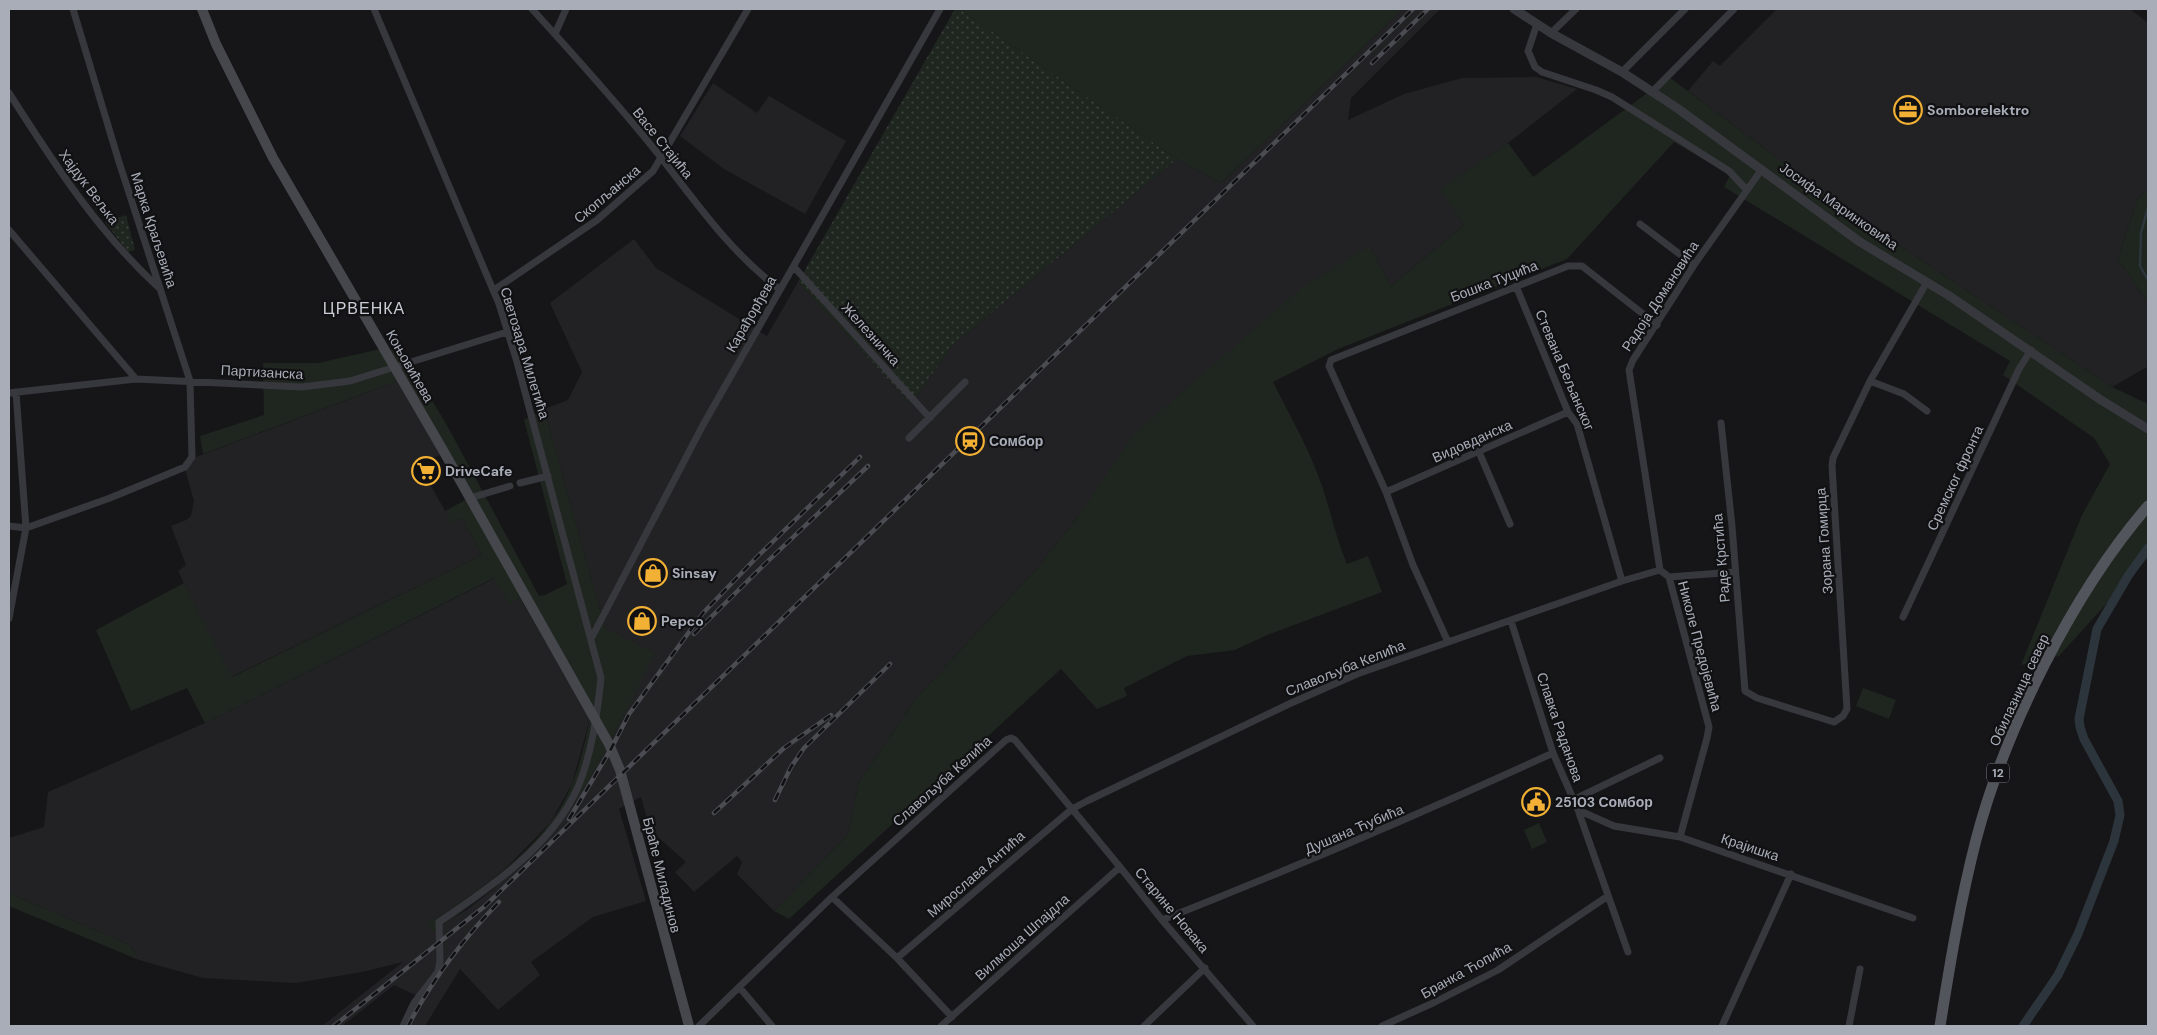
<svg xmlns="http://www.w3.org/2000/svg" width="2157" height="1035" viewBox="0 0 2157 1035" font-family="'DM Sans',sans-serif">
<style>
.built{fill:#222225}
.grass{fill:#1e261f}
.park{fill:url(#park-dots)}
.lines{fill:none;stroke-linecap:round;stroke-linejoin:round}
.stream{stroke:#2c353c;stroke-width:2.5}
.canal{stroke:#2c353c;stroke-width:9}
.minor{stroke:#37383d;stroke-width:7}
.tertiary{stroke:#37383d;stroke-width:9}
.secondary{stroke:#45474d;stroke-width:10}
.primary{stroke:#53555c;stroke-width:11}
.rail-casing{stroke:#4a4c52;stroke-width:4.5}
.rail{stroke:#111113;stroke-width:2.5;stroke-dasharray:8;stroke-linecap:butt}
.labels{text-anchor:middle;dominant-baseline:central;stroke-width:4.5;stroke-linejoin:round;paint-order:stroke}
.shield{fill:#111113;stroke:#7b7e86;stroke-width:1}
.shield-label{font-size:12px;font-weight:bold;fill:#a8adb8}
.poi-label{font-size:14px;font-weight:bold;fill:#a8adb8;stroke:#111113;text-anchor:start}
.street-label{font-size:14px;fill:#a8adb8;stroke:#111113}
.quarter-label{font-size:16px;letter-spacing:1px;fill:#c9ccd4;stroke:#111113}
</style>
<defs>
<pattern id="park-dots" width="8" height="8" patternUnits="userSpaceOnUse" patternTransform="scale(1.25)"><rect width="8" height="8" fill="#1e261f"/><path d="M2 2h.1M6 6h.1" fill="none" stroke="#3c433d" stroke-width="1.8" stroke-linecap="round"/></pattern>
</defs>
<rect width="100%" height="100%" fill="#161618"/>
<path class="built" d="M1403,9H1440L1351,98L1348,120L1404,94L1462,78L1536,77L1577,89L1508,143L1441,189L1464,225L1391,286L1369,246L1079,515L1039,566L917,697L859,782L848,834L774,911L737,874L742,862L737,856L694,892L675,872L686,862L650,830L641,797L619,809L646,901L593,917L531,962L540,975L498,1010L460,969L425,1026H401L417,996L394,985L342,1026H322L403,962L362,972L296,983L203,978L139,960L130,945L9,893V838L44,827L48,792L205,723L495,578L509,603L520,598L590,718L572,784L550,823L504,870L477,891L428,924L432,931L468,909L492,890L545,841L655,653L605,628L544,409L568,400L582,372L550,303L634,239L656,268L767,336L798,282L911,404L953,345L1177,159L1221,183Z
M1777,9H2130L2148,23V191L2138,198L2118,259L2148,303L2147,367L2112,387L1856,217L1688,91L1713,61L1720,66Z
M713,83L757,113L769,96L846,141L805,214L724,169L680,136Z
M397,381L441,455L418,463L452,523L462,518L482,555L231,677L178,571L186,565L171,526L186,520L191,516L194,501L183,462Z"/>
<path class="grass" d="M959,9H1403L1221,183L1177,159Z
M1669,77L1856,217L2112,387L2148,404V558L2059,656L2021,665L2082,515L2110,464L2094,438L2003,375L2010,361L1724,187L1730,175L1674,142L1567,259L1338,349L1273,382C1290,416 1310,450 1322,486C1331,512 1336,538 1347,564L1368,556L1382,592L1267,635L1235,650L1187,656L1124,688L1127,696L1097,709L1061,669L789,919L774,911L848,834L859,782L917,697L1039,566L1079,515L1134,434L1300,289L1369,246L1391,286L1464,225L1440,189L1508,143L1533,177Z
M2148,191V303L2118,259L2138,198Z
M380,349L402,351L448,427L539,596L545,595L567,584L524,420L544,409L605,628L655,653C626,710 599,770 561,822C551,836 537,848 525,860C495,888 466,910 432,932L427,924C477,892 531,857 562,805C577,779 584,747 590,718L520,598L509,604L494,578L205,723L187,688L131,711L96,630L184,583L232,677L482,555L462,518L452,524L445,511L467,499L397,381L203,454L200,436L264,415L263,363H318Z
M1863,688L1896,700L1889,719L1856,706Z
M1539,823L1547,842L1532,849L1524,830Z
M9,893L130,945L139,960L9,906Z"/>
<path class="park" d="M955,9H959L1177,159L953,345L911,404L798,282Z
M126,215L135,250L128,252L105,222Z"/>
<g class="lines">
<path class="stream" d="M2148,207L2141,233L2140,266L2148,280"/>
<path class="canal" d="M2023,1026L2058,975L2078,934L2114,841L2120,815L2118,801L2084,739L2080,727L2079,719L2097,629L2128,576L2148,548"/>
<path class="minor" d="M374,9L499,304L517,362L601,678C597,715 592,753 578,787C552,846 491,887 439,922L440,961L438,972L414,1003L403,1026
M532,9C574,55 616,102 655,150C695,200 727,249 779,289
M1537,24L1528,51L1535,67L1542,72L1596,90L1612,97L1729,171L1746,189
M1551,33L1576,9
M555,34L566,9
M1622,72L1685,9
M1652,92L1734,9
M9,93C53,162 98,232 159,288
M1640,224L1694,265
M9,230L136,379
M794,267L930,418
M1516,286L1568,412L1577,424L1622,581
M494,290L597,220L653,171L748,9
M1870,381L1904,394L1927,411
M9,393L136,379L302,387L350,381L507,332
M1721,423L1732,526L1745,691L1757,698L1834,722L1843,716L1847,709L1832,466L1833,458L1870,381L1927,282
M909,438L965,382
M1479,452L1510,524
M520,483L548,476
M1386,492L1568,412
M470,498L510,486
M9,526L26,528L110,498L185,467L192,457L190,381L119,162L73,9
M1660,570L1669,577L1735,572
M1669,577L1709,727L1707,738L1680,837
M1903,617L2019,369L2031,350
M9,618L26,528L16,392
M1511,621L1553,753L1578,810L1628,952
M592,637L703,425L940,9
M1448,642L1413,565L1386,492L1329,366L1331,360L1568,266H1582L1657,325
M1573,800L1660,758
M1578,810L1614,826L1680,837L1913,918
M832,897L897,958L952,1017
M1162,920C1294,868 1424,812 1553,753
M897,958L1072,809L1087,801L1289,704L1357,674L1622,581L1660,570L1629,370L1633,360L1694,265L1762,169
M740,988L772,1026
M699,1026L832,897L1006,740L1011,738L1015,740L1120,867L1162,920L1253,1026
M941,1026L1120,867
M1144,1026L1205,968
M1382,1026L1433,1003L1498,970L1608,896
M1722,1026L1791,874
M1849,1026L1860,969"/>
<path class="tertiary" d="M1514,9L1551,33L1622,72L1677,108L1860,242L1948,295L2101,400L2148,429"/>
<path class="secondary" d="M202,9L216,44L273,158L444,452L609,744L620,770L689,1026"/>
<path class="primary" d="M1940,1026C1950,964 1960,902 1976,840C2005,729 2073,593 2148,506"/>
<defs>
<path id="rail" d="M1372,63L1428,9
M694,634L768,561L868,466
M775,800L791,767L804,748L890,664
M714,813L784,748L831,715
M569,819L611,749L629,714L703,613L757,557L860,457
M334,1026L485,906L1413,9
M408,1026C432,980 462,940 499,902"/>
</defs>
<use href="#rail" class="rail-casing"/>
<use href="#rail" class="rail"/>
</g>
<defs>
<symbol id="office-ring" viewBox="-11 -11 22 22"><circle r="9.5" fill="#111113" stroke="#f2b134" stroke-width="1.5"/><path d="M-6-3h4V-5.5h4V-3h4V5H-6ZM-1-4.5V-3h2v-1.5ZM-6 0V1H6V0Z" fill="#f2b134"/></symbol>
<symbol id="station-ring" viewBox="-11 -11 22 22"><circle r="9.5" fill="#111113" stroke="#f2b134" stroke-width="1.5"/><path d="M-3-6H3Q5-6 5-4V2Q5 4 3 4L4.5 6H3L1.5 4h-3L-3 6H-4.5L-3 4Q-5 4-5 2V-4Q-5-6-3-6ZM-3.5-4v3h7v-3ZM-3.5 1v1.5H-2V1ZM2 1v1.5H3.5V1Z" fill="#f2b134"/></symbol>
<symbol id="supermarket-ring" viewBox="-11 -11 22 22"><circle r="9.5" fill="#111113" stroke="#f2b134" stroke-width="1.5"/><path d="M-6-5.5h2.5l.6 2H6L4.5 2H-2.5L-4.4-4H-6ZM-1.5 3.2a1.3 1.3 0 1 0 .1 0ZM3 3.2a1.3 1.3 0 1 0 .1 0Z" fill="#f2b134"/></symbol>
<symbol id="shop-ring" viewBox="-11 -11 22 22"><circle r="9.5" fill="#111113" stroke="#f2b134" stroke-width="1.5"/><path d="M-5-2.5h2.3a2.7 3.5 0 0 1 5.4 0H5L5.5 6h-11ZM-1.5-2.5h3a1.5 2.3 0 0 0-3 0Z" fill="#f2b134"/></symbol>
<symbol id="civic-ring" viewBox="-11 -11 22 22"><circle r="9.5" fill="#111113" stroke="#f2b134" stroke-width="1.5"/><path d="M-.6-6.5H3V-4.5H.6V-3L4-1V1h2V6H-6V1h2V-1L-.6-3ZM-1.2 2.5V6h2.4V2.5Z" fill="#f2b134"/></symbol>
</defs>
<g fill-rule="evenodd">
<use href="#office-ring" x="1892" y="94" width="32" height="32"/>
<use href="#station-ring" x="954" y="425" width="32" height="32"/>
<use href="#supermarket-ring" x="410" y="455" width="32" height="32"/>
<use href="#shop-ring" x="637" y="557" width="32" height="32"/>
<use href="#shop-ring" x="626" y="605" width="32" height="32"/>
<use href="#civic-ring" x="1520" y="786" width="32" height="32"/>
</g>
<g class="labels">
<rect class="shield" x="1987" y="763.5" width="22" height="19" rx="4"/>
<g class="shield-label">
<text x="1998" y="773">12</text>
</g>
<g class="poi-label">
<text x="1927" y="110">Somborelektro</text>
<text x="989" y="441">Сомбор</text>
<text x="445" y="471">DriveCafe</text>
<text x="672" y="573">Sinsay</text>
<text x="661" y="621">Pepco</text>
<text x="1555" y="802">25103 Сомбор</text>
</g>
<g class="street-label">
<text transform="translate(663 143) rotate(51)">Васе Стајића</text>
<text transform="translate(89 187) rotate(53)">Хајдук Вељка</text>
<text transform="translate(607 194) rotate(-40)">Скопљанска</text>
<text transform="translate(1839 206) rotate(35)">Јосифа Маринковића</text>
<text transform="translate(154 230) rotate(72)">Марка Краљевића</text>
<text transform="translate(1494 281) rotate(-21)">Бошка Туцића</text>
<text transform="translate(1660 296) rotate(-57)">Радоја Домановића</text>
<text transform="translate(751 314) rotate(-60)">Карађорђева</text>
<text transform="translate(871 334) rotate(48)">Железничка</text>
<text transform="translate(525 353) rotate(73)">Светозара Милетића</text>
<text transform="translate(410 366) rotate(60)">Коњовићева</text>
<text transform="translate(1565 370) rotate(67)">Стевана Бељанског</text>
<text transform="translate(262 372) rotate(3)">Партизанска</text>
<text transform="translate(1472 441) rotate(-24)">Видовданска</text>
<text transform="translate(1955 478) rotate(-65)">Сремског фронта</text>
<text transform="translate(1824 541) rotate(-94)">Зорана Гомирца</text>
<text transform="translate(1721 558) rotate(-95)">Раде Крстића</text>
<text transform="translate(1700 646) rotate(75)">Николе Предојевића</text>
<text transform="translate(1345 668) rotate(-22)">Славољуба Келића</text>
<text transform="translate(2019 690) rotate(-65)">Обилазница север</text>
<text transform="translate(1560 727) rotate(71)">Славка Раданова</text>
<text transform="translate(942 781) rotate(-42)">Славољуба Келића</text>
<text transform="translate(1354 829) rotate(-23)">Душана Ћубића</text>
<text transform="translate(1750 847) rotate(18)">Крајишка</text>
<text transform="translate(976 874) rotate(-41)">Мирослава Антића</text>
<text transform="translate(662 875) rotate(76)">Браће Миладинов</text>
<text transform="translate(1172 910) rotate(50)">Старине Новака</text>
<text transform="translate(1022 937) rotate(-42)">Вилмоша Шпајдла</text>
<text transform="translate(1466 970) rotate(-29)">Бранка Ћопића</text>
</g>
<g class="quarter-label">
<text x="364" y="308">ЦРВЕНКА</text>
</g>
</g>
<rect width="2157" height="1035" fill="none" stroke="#a8adb8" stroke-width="20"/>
</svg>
